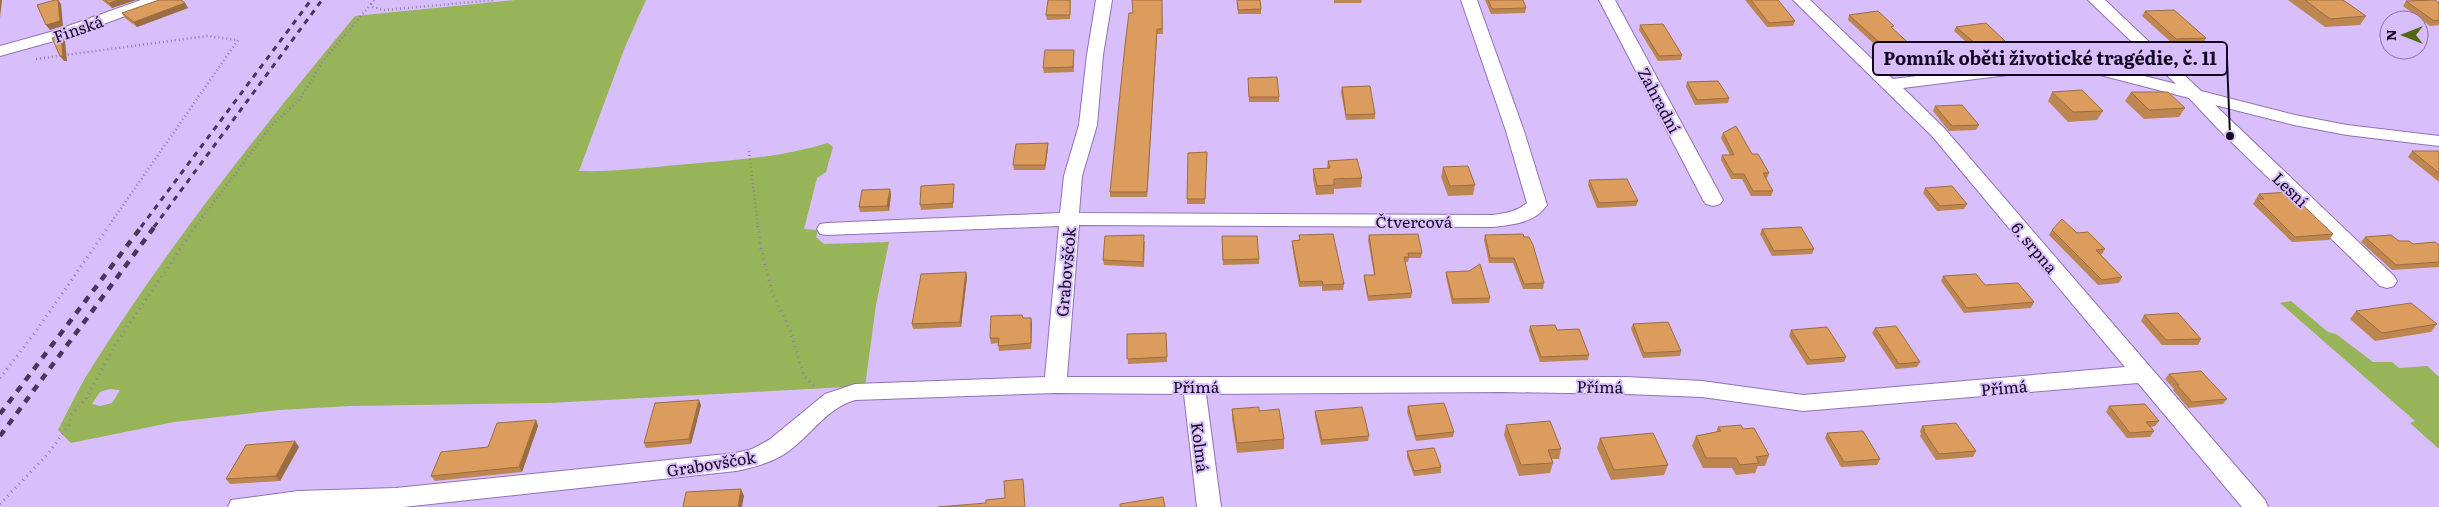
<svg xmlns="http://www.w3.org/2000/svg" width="2439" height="507" viewBox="0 0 2439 507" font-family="Literata,serif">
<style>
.green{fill:#98b458;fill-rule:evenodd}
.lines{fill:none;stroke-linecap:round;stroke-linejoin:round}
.street-casing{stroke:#9172b9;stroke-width:2}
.path-far1{stroke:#937dae;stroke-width:2.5;stroke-dasharray:1 3;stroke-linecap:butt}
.path{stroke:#937dae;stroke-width:3;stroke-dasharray:1 4.5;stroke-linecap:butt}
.street{fill:#fff;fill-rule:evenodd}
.rail-far1{stroke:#48375b;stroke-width:3;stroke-dasharray:5.5 5.5;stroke-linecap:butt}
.rail{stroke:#48375b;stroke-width:4.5;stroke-dasharray:7 7;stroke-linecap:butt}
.wall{fill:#bd8651}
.shaded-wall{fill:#9a6d42}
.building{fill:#dc9c5e;stroke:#9a6d42}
.labels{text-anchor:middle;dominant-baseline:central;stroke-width:4;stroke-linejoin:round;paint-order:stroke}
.street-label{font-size:16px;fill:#140721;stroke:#d8befb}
.leader{fill:none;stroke:#140721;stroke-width:2}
.callout-dot{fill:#140721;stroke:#d8befb;stroke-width:2}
.callout{fill:#d8befb;stroke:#140721;stroke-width:2}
.callout-label{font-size:18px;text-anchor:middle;font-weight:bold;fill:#140721}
</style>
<rect width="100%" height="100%" fill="#d8befb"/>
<path class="green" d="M515,0H646L625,47L579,171C616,172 652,167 689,164C736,160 783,157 828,143L833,147L826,172L817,178L804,229L818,230L816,237L824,244L889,242L876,305L865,386L549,403L350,406L279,410L174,422L71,443L58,430C69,409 79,387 92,367C170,243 262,128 355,16ZM110,389L120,390L112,403L100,406L92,404L100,392Z
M2291,301L2328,332L2336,334L2373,362H2392L2399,368L2427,366L2439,377V449L2410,423L2415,421L2280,303Z"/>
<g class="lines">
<defs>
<path id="street" d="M141,0H163L161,3L65,38L0,56V46L54,31Z
M1096,0H1112L1103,55L1097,125L1082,176L1079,213L1493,215C1506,213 1516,212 1527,203L1506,131L1461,0H1477L1524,131L1547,205C1535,223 1512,225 1493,227L1079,225L1067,377H1626L1702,381L1803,395L2125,367L1932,136L1793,0H1810L1893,79L2063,58L2077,59L2176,84L2088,0H2105L2201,91L2295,115L2347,125L2439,136V146L2347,135L2294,125L2215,105L2394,276L2397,281L2394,286L2387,288L2380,286L2220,131L2189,98L2077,69L2063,68L1903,88L1944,128L2265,500L2268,507H2242L2138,383L1803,411L1702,397L1626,394L1502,392L1206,394L1221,507H1197L1184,394L1055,393L855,400C827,408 812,434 790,450C775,462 755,467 736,471L403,507H228L231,500L298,491L396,488L736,453L752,449L769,440L825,394L855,384L1045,377L1059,226L827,235L820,234L817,229L820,224L827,223L1060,213L1064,176L1079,125L1087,55Z
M1599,0H1615L1723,200L1720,204L1713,206L1706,204L1703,200Z"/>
</defs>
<use href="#street" class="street-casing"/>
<path class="path-far1" d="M374,0L371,4L373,7L384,10L495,0
M36,59L207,36L238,40L108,227
M749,151L758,227
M195,227L272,125L300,99L323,61L371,4"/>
<path class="path" d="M758,226L761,248L772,292L790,330L804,376L816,388
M0,378L34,334L109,226
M0,504L48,454L69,425L71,415L86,399L115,345L196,226"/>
<use href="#street" class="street"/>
<path class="rail-far1" d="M141,227L311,0
M154,227L322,0"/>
<path class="rail" d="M0,414L142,226
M0,436L155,226"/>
</g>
<path class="wall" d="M102,0H136L112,8Z
M1048,0H1071L1070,19L1047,20L1046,15Z
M1162,0L1163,34H1157L1147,197H1110V192L1133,13Z
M1237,0H1260L1261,9V14H1238Z
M1334,0H1362L1361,3H1334Z
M1485,0H1523L1526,8L1525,13L1491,14Z
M1745,0H1778L1795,21L1793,26L1767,27Z
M2288,0H2343L2366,16L2360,25L2325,27Z
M2406,1L2439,3V25L2430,26L2403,6Z
M185,3L188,8L137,27L125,18L122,13Z
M2145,11L2206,38L2203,43L2173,44L2142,16Z
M1849,15L1924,64L1899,67L1848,20Z
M1640,25L1682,55L1681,60L1658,61L1639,30Z
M1956,27L2005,41L2003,46L1974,49L1954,31Z
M1074,50V72L1044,73L1043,68Z
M1687,82L1729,98L1728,103L1695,105L1686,87Z
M1248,83L1279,97V102H1249Z
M1342,87L1375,114V119L1346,120L1341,92Z
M2052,92L2103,111L2097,120L2068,122L2048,101Z
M2131,92L2185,108L2179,117L2144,119L2125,101Z
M1935,106L1979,125L1976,130L1949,131L1933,111Z
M1723,133L1752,154L1769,173L1767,178H1766L1773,191L1771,196H1751L1742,179H1731L1721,160L1722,155H1730L1721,138Z
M1048,148L1045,170H1014L1013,165Z
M2412,151H2439V182L2408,157Z
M1207,152L1205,204H1187L1188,153Z
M1328,161L1362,178L1361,187L1334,189V194L1316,195L1313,179V169L1327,168Z
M1443,167L1475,185L1473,195L1448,196L1441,177Z
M1589,180L1638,201L1636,206L1597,208L1588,185Z
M954,184V189L953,208L921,210L920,205Z
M1925,188L1967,204L1964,209L1937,211L1923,193Z
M891,194L889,211L860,212L859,207Z
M2259,194L2333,234L2329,240L2292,242L2253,204Z
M1762,229L1814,249L1812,254L1772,256L1760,234Z
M2052,230L2077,233L2105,249L2102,254L2100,255L2122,277L2119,283L2098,285L2049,235Z
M1299,235L1344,284L1343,290L1322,291V286L1299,287L1292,246V241L1299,240Z
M1369,235L1422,253L1421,258H1409L1408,262H1405L1412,293L1411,298L1368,301L1364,280V275H1374L1368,240Z
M1485,235L1524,237L1544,283L1543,289H1523L1513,263H1489L1484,240Z
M1222,236L1259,259V264L1223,265Z
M2365,237L2413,244L2439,245V267L2392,270L2361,242Z
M1145,241L1144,267L1104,265L1103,260Z
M966,272L967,277L961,327L913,329L912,324Z
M1446,272L1490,298L1489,303L1452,304L1446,277Z
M1943,276L1985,285L2034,302L2031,308L1964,313L1941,281Z
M2356,311L2437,324L2431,332L2375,341L2350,319Z
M2144,315L2201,339L2198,345H2162L2141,321Z
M1023,318H1031L1032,323L1031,349L999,351L998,343L991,344L990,338Z
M1633,324L1681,351L1680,356L1643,358L1631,329Z
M1530,326L1557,330L1589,355L1588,360L1540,362L1529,331Z
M1875,328L1920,362L1917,367L1896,369L1872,333Z
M1791,330L1846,357L1844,362L1807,365L1789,336Z
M1166,333L1167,362L1128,364L1127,334Z
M2169,374L2227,399L2223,404L2188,408L2173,390L2174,389L2165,379Z
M701,405L691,444L646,448L644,443Z
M1408,406L1454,432L1453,437L1416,441L1407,412Z
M2109,406L2159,421L2155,426L2150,427L2154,431L2150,437L2127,438L2106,412Z
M1232,409L1259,411L1284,439V449L1237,453L1232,419Z
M1315,411L1369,436L1368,441L1321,445L1315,416Z
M536,420L538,426L522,472L435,481L431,476L488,447Z
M1506,425L1561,449L1559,459H1552L1553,463L1550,473L1519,476L1504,435Z
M1922,426L1976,451L1973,457L1936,460L1920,436L1921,434L1920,431Z
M1718,427L1743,429L1769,455L1765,466H1758L1755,473L1736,475L1732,468H1703L1692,446L1696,436L1716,432Z
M1827,433L1880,459L1877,465L1841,467L1825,438Z
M1600,438L1668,465L1664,475L1611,480L1597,448Z
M299,447L280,481L230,484L226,479Z
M1407,451L1441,467V473L1414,476L1407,457Z"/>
<path class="shaded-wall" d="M0,0H2L0,18Z
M58,0L61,4L63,26L50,30L46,25Z
M119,0H136L112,8L109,3Z
M185,3L188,8L137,27L134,22Z
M1157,29V34L1147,197V192Z
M61,35L65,40L67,61H64L60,56Z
M1926,59L1924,64L1899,67L1901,62Z
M1048,143V148L1045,170V165Z
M890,189L891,194L889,211L887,206Z
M966,272L967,277L961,327L960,322Z
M1031,318L1032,323L1031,349Z
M699,400L701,405L691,444L689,439Z
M536,420L538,426L522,472L519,467Z
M295,441L299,447L280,481L276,476Z
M741,489L744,496L742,507H738Z"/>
<path class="building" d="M55,0H58L60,21L46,25L37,5Z
M105,0H119L109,3Z
M159,0H181L185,3L134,22L122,13Z
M1048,0H1070V15H1046Z
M1132,0H1162V29H1157L1147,192H1110L1125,45L1129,13H1133Z
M1237,0H1260L1261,9L1238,10Z
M1488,0H1523L1526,8L1492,9Z
M1751,0H1778L1795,21L1769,23Z
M2305,0H2343L2366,16L2330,19Z
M2435,0L2439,3V20L2434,21L2406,1Z
M2174,10L2206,38L2176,39L2145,11Z
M1878,11L1894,26L1891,27L1926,59L1901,62L1849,15Z
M1986,23L2005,41L1976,44L1956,27Z
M1663,24L1682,55L1659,56L1640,25Z
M61,35L63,56H60L52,38Z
M1045,50H1074L1073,67L1043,68Z
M1277,77L1279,97H1249L1248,78Z
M1718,81L1729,98L1697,100L1687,82Z
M1370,86L1375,114L1346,115L1342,87Z
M2082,90L2103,111L2073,112L2052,92Z
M2131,92H2168L2185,108L2149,110Z
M1962,105L1979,125L1952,126L1935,106Z
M1736,126L1752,154H1758L1769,173H1763L1773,191H1753L1744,174H1733L1722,155H1734L1723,133Z
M1048,143L1045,165H1013L1016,144Z
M2412,151H2439V173Z
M1207,152L1205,199H1187L1188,153Z
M1357,159L1362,178L1334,179V185L1317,186L1313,169L1330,168L1328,161Z
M1468,166L1475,185L1450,186L1443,167Z
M1627,179L1638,201L1599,203L1589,180Z
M954,184L953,203L920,205L921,186Z
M1952,186L1967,204L1940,206L1925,188Z
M890,189L887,206L859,207L862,190Z
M2289,192L2333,234L2295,237L2257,199H2264L2259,194Z
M2062,219L2077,233L2088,232L2105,249L2096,250L2122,277L2102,280L2052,230Z
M1801,227L1814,249L1774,251L1762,229Z
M1333,234L1344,284L1323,285L1322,281L1300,282L1292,241L1300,240L1299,235Z
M1418,234L1422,253H1408L1409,257H1404L1412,293L1368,296L1364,275H1375L1369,235Z
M1523,234L1524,237H1529L1533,245L1544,283L1524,284L1514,258H1490L1485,235Z
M1144,235L1143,262L1103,260L1105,236Z
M2391,235L2399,241H2409L2413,244L2435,242L2439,245V262L2396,265L2365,237Z
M1222,236H1257L1259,259L1223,260Z
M1480,264L1490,298L1453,299L1446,272L1469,271Z
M966,272L960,322L912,324L921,274Z
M1976,274L1985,285L2018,283L2034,302L1967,308L1943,276Z
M2411,303L2437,324L2382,333L2356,311Z
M2178,313L2201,339L2166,340L2144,315Z
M1022,315L1023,318H1031V343L998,346L999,338H990L991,316Z
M1668,322L1681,351L1644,353L1633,324Z
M1555,325L1557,330L1579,329L1589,355L1541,357L1530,326Z
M1896,326L1920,362L1899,364L1875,328Z
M1827,327L1846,357L1810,360L1791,330Z
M1166,333L1167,357L1127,359V334Z
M2201,371L2227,399L2192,402L2177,385H2179L2169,374Z
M699,400L689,439L644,443L655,403Z
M1444,403L1454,432L1416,436L1408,406Z
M2145,404L2159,421L2146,422L2154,431L2130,433L2109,406Z
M1259,407V411L1279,409L1284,439L1237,443L1232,409Z
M1362,407L1369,436L1322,440L1315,411Z
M536,420L519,467L431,476L441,452L488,447L497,423Z
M1550,421L1561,449L1548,450L1553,463L1521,465L1506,425Z
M1956,423L1976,451L1939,454L1923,430H1925L1922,426Z
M1741,425L1743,429L1754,428L1769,455L1756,457L1759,463L1740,465L1736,458H1706L1696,436L1721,431L1718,427Z
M1863,431L1880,459L1844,462L1827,433Z
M1653,433L1668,465L1614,470L1600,438Z
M295,441L276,476L226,479L246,445Z
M1434,448L1441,467L1414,471L1407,451Z
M1023,479L1025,507H938L986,503V500L1005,498L1004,481Z
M741,489L738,507H683L686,492Z
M1163,497L1165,507H1120V504Z"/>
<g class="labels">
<g class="street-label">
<text transform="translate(78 28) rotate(-19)">Finská</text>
<text transform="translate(1660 100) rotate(62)">Zahradní</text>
<text transform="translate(2291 189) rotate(44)">Lesní</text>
<text x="1414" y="221">Čtvercová</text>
<text transform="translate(2035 247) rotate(50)">6. srpna</text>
<text transform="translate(1065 272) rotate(-85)">Grabovščok</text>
<text x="1196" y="386">Přímá</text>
<text transform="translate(1600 386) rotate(1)">Přímá</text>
<text transform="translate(2004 387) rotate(-5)">Přímá</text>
<text transform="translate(1201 447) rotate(83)">Kolmá</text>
<text transform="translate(711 463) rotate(-9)">Grabovščok</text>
</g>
</g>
<path class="leader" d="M2230 136L2227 59"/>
<circle class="callout-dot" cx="2230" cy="136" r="5"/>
<rect class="callout" x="1873" y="42" width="354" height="33" rx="5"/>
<g class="callout-label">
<text x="2050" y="65">Pomník oběti životické tragédie, č. 11</text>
</g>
<g transform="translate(2404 35) rotate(270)"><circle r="24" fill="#d8befb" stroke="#8a75a4"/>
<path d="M0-4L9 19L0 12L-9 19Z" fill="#526715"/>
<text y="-8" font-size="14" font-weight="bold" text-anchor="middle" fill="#140721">N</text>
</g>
</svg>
